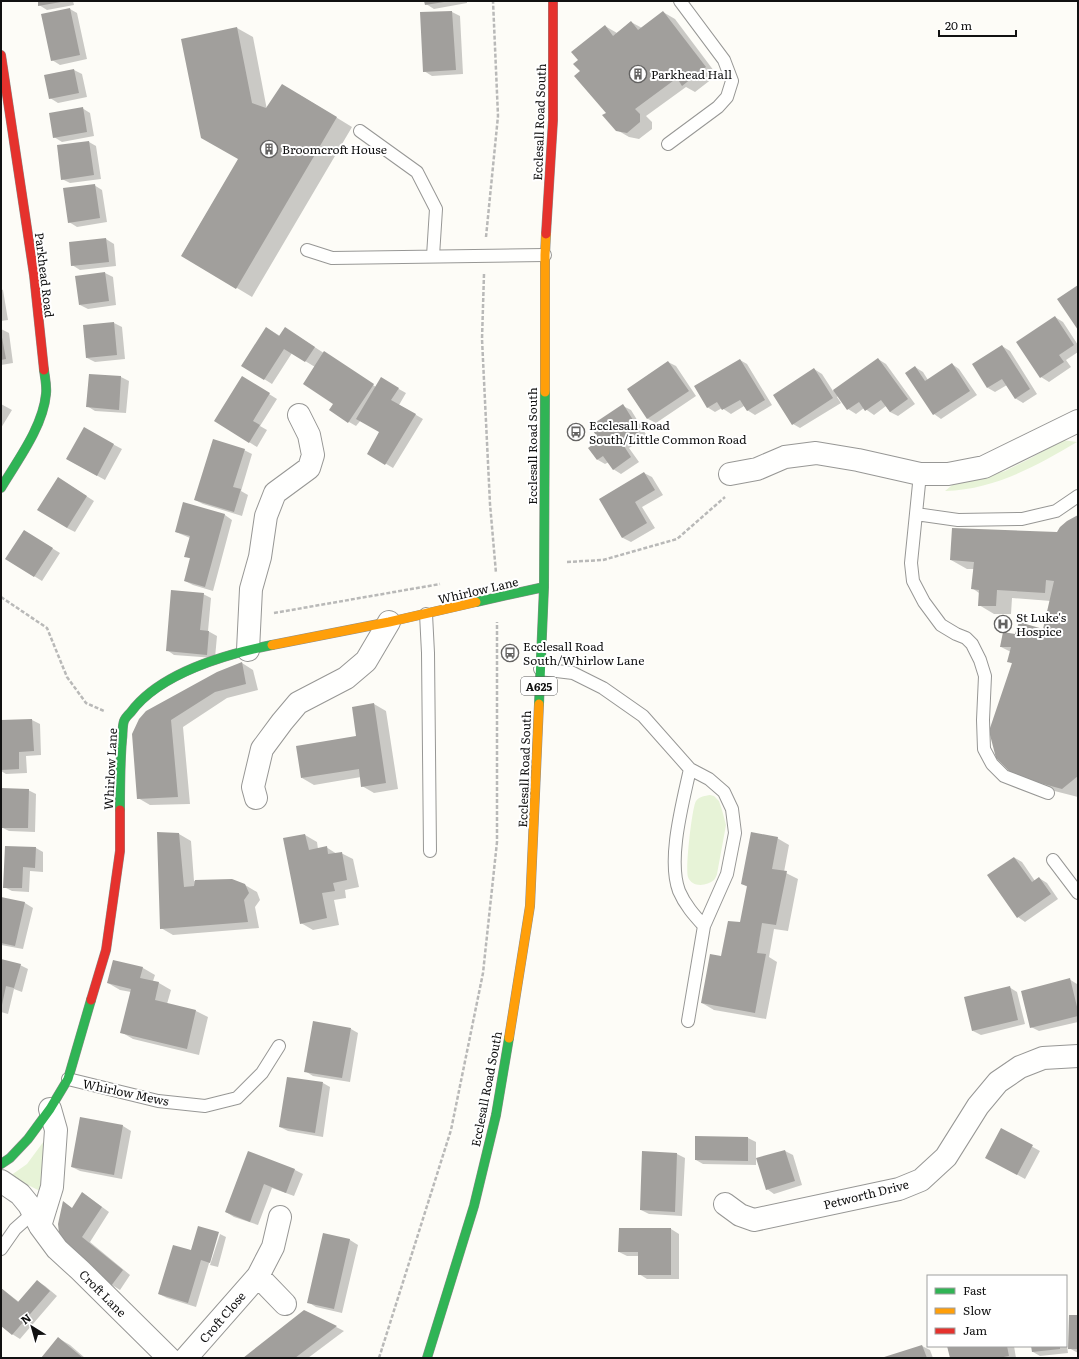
<svg xmlns="http://www.w3.org/2000/svg" width="1079" height="1359" viewBox="0 0 1079 1359" font-family="Literata,serif">
<style>
.green{fill:#e7f3d7}
.shadow{fill:#0003}
.building{fill:#a19f9c}
.lines{fill:none;stroke-linecap:round;stroke-linejoin:round}
.lane-casing{stroke:#979795;stroke-width:14}
.street-casing{stroke:#979795;stroke-width:24}
.fast-casing{stroke:#8e8d8b;stroke-width:10}
.slow-casing{stroke:#8e8d8b;stroke-width:10}
.jam-casing{stroke:#8e8d8b;stroke-width:10}
.path{stroke:#b9b9b8;stroke-width:2.5;stroke-dasharray:4 2;stroke-linecap:butt}
.lane{stroke:#fffffe;stroke-width:12}
.street{stroke:#fffffe;stroke-width:22}
.fast{stroke:#30b455;stroke-width:9}
.slow{stroke:#ff9f0a;stroke-width:9}
.jam{stroke:#e5322d;stroke-width:9}
.labels{text-anchor:middle;dominant-baseline:central;stroke-width:4;stroke-linejoin:round;paint-order:stroke}
.shield{fill:#fff;stroke:#585858;stroke-width:1}
.shield-label{font-size:11px;font-weight:bold;fill:#111}
.poi-label{font-size:12px;fill:#111;stroke:#fff;text-anchor:start}
.street-label{font-size:12px;fill:#111;stroke:#fff}
</style>
<rect width="100%" height="100%" fill="#fdfcf7"/>
<path class="green" d="M1062,440L1077,442C1034,467 996,489 945,491L957,481L989,476L1005,471L1031,458Z
M710,795L714,796L719,801L722,810L726,825L717,874C717,875 715,879 714,880C707,886 692,888 688,877C685,870 692,807 696,801C700,796 705,796 710,795Z
M44,1141L42,1192L10,1176L27,1164Z"/>
<path class="shadow" d="M39,1H73L74,5L47,10L39,5Z
M425,1H467V3L434,9L426,4Z
M70,9L77,13L87,59L60,65L52,60Z
M452,12L460,16L463,74L432,76L424,71L421,13Z
M663,12L675,19L717,75L695,92L686,87L646,116L652,122V129L639,139L629,137L617,130L581,72L579,60L605,26L617,33L631,22L642,28Z
M237,28L253,37L267,110L298,94L352,127L252,297L182,255L239,159L183,40Z
M74,70L82,74L87,97L58,103L50,98L45,76Z
M82,108L90,113L94,136L62,142L54,137Z
M89,142L96,146L101,179L70,183L62,179Z
M94,185L102,190L107,222L77,227L69,222Z
M106,239L114,244L116,266L80,270L72,265L70,243Z
M105,273L113,277L116,305L88,309L80,305Z
M1,289L3,290L8,320L1,321Z
M1055,317L1063,322L1078,345V352L1066,360L1071,367L1049,382L1041,377Z
M114,323L122,327L125,359L95,362L87,358Z
M267,328L280,336L293,333L376,387L381,379L406,393L399,405L423,419L393,468L368,453L381,432L361,420L356,426L349,422L334,403L315,367L292,353L272,384L264,379Z
M1,329L9,333L13,363L1,365Z
M1002,346L1010,351L1037,394L1023,403L1015,398L1007,385L995,392L988,388Z
M878,359L886,364L915,404L898,416L890,412L886,406L874,415L864,408L856,414L848,409L838,396L837,397L841,403L800,428L793,424L814,369L822,374L833,391Z
M740,360L747,364L772,405L755,415L747,410L744,406L731,414L722,408L715,412L707,407Z
M668,362L676,366L696,396L656,423L648,419L628,390Z
M952,364L959,369L977,395L941,419L934,414L915,367L923,372L928,380Z
M90,375L121,377L129,381L126,413L95,411L87,406Z
M242,377L277,399L260,426L267,430L257,447L249,442Z
M1,404L12,410L1,428Z
M623,406L631,410L647,436L629,448L639,462L621,474L613,469L609,462L605,464L598,460L601,441Z
M84,429L122,449L105,480L67,459Z
M244,450L252,454L241,491L248,495L242,516L203,504L195,500Z
M644,473L652,477L663,495L642,507L655,528L631,542L623,538L600,499Z
M66,483L94,501L75,532L67,528Z
M184,504L225,515L232,520L213,591L193,585L185,581L191,559L185,556L190,538L176,532Z
M1078,516V797L1031,785L1013,664L1008,661L1011,652L1001,647L1016,635L1043,630L1051,601L1012,598L1011,614H994L979,605V593L972,588L974,569H967L951,560L1058,533Z
M32,536L60,553L42,581L34,576Z
M203,594L211,598L208,631L217,636L215,658L174,655L167,650Z
M242,663L253,670L258,690L227,698L183,727L190,804L150,805L138,798L133,734Z
M374,704L386,711L398,789L374,793L362,786L361,777L314,785L302,778L357,737Z
M32,720L40,724L41,755L26,756L27,773L6,774L1,771V721Z
M28,790L36,794L35,832L9,831L1,827Z
M179,834L191,841L194,881L232,880L245,885L257,892L260,900L255,907L259,928L173,935L161,928Z
M305,835L317,842L318,849L326,847L337,854L341,853L353,859L359,887L345,890L346,898L334,900L339,925L313,930L301,923Z
M777,838L789,845L784,872L798,879L788,931L774,929L769,957L777,962L766,1019L714,1010L702,1003L722,957L741,924L748,887L742,884Z
M36,848L43,852V872L30,871L29,892L12,891L4,887Z
M1015,858L1022,862L1035,881L1039,878L1047,883L1058,899L1025,922L1018,917Z
M1,898L25,903L33,908L23,949L1,945Z
M1,960L20,965L28,969L22,992L14,989L8,1014L1,1012Z
M114,961L143,968L155,975L153,981L159,983L171,990L167,1004L196,1011L208,1017L199,1055L133,1039L121,1032L131,992L120,990L108,983Z
M1069,979L1077,984L1078,987V1022L1039,1031L1031,1027Z
M1009,987L1017,992L1025,1024L981,1035L973,1031Z
M351,1029L358,1033L350,1082L313,1076L305,1071Z
M323,1083L330,1087L323,1137L288,1131L280,1127Z
M80,1119L123,1126L131,1131L122,1179L80,1171L72,1167Z
M1002,1130L1040,1151L1025,1179L986,1157Z
M696,1137L748,1138L756,1142V1165L703,1164L696,1160Z
M785,1151L793,1155L802,1185L774,1194L767,1189L757,1159Z
M249,1153L295,1170L303,1174L294,1196L272,1188L258,1225L234,1217L226,1212Z
M677,1154L685,1158L682,1216L649,1214L641,1210Z
M83,1193L109,1212L90,1242L130,1275L120,1290L112,1285L61,1242L63,1202L73,1209Z
M199,1227L219,1233H218L196,1307L167,1298L159,1294L191,1251Z
M620,1229H671L679,1234V1279H647L639,1274V1256H627L619,1252Z
M220,1234L226,1237L218,1267L210,1265Z
M324,1234L350,1240L358,1245L342,1313L316,1307L308,1302Z
M37,1281L45,1286L57,1296L20,1339L12,1334L1,1324V1288L19,1302Z
M305,1311L344,1331L308,1358H245Z
M1078,1316V1353L1069,1348Z
M58,1338L70,1345L85,1358H42Z
M1066,1339L1068,1353L1040,1356L1033,1352L1032,1346H1066Z
M922,1346L930,1350L933,1358H883Z
M948,1346H1014L1016,1358H951Z"/>
<path class="building" d="M38,1H61V2L38,6Z
M424,1H444V2L425,5Z
M70,8L80,55L51,61L41,14Z
M452,11L456,70L423,72L420,12Z
M663,11L706,67L682,86L677,78L635,109L640,114V122L627,133L616,131L602,115L606,113L574,76L580,71L573,64L578,60L571,52L605,25L613,36L631,21L638,30Z
M237,27L252,103L266,108L282,84L337,117L236,289L181,256L238,159L201,138L181,39Z
M74,69L79,93L49,99L44,75Z
M83,107L87,132L53,138L49,113Z
M89,141L94,175L61,180L57,145Z
M95,184L100,218L68,223L63,188Z
M106,238L109,262L71,266L69,242Z
M105,272L109,301L79,305L75,276Z
M1078,285V330L1057,299Z
M1055,316L1074,345L1059,355L1064,362L1040,378L1016,342Z
M114,322L117,355L86,358L83,325Z
M266,327L279,336L285,327L315,347L305,362L284,349L264,380L241,366Z
M1,332L6,359L1,360Z
M1002,345L1030,389L1015,399L1002,379L987,388L972,364Z
M324,351L374,384L348,423L329,410L333,404L303,384Z
M878,358L908,399L890,412L881,400L865,411L859,402L847,410L833,390Z
M740,359L765,400L747,411L740,400L722,410L717,402L707,408L694,386Z
M668,361L689,391L647,419L627,389Z
M952,363L970,391L933,415L905,373L915,366L925,381Z
M814,368L833,398L792,425L773,395Z
M89,374L121,376L119,410L86,407Z
M242,376L270,393L253,421L260,425L249,443L214,421Z
M381,377L399,388L391,400L416,414L385,465L367,454L379,432L356,419Z
M623,404L640,431L622,443L631,457L613,470L603,456L597,460L588,448L599,440L590,426Z
M84,427L114,444L97,476L66,459Z
M213,439L245,449L233,487L241,489L234,512L194,500Z
M644,472L655,490L635,502L647,523L622,538L599,499Z
M58,477L87,496L67,528L37,510Z
M183,502L225,514L205,587L184,581L190,558L184,557L190,536L175,532Z
M1078,515V776L1062,789L1014,776L996,758L989,731L1012,663L1007,662L1011,647H1000L1003,632L1015,634L1019,622L1043,629L1054,581L1046,580L1045,593L997,590L996,606H978L979,590L971,589L974,562L950,560L952,528L1057,532L1060,527L1067,521Z
M24,530L53,548L34,577L5,559Z
M171,590L204,593L200,630L209,631L207,655L166,651Z
M242,662L246,684L215,692L171,720L178,797L137,799L132,734L139,719L146,711L217,672Z
M374,703L386,783L361,787L359,769L301,778L296,746L356,736L352,707Z
M32,719L34,751L19,752V769L1,770V720Z
M1,788L29,789L28,828H1Z
M157,832L179,833L184,887L194,886L195,880L232,879L245,884L249,893L244,900L248,922L160,929Z
M751,832L778,837L772,869L787,871L776,925L762,923L757,953L766,954L755,1013L701,1003L710,954L721,956L728,921L740,922L747,886L741,884Z
M305,834L309,850L327,846L328,854L342,852L347,880L333,883L335,891L322,893L327,918L300,924L283,838Z
M5,846L36,847L35,868L23,867L22,888H3Z
M1014,857L1032,882L1039,877L1051,894L1017,918L987,875Z
M1,897L25,902L15,946L1,943Z
M1,959L21,964L14,988L6,986L2,1005Z
M113,960L143,967L140,978L159,982L155,1000L196,1010L187,1049L120,1033L131,989L107,983Z
M1070,978L1078,1011V1016L1030,1028L1021,991Z
M1010,986L1018,1020L972,1031L964,997Z
M313,1021L351,1028L342,1078L304,1072Z
M287,1077L323,1082L315,1133L279,1127Z
M80,1117L123,1125L114,1175L71,1167Z
M1001,1128L1033,1145L1017,1175L985,1158Z
M695,1136L748,1137V1161L695,1160Z
M785,1150L795,1181L766,1190L756,1158Z
M248,1151L295,1169L286,1193L264,1184L250,1222L225,1212Z
M642,1151L677,1153L675,1212L640,1210Z
M82,1192L102,1207L82,1237L123,1270L111,1286L60,1243L58,1224L63,1201L72,1208Z
M198,1226L219,1232L210,1263L201,1260L188,1303L158,1294L173,1245L191,1250Z
M619,1228H671V1275H638V1252H618Z
M323,1233L350,1239L334,1309L307,1303Z
M37,1280L50,1291L12,1335L1,1326V1288L18,1302Z
M304,1310L337,1326L295,1358H243Z
M1069,1315H1078V1349H1068Z
M58,1337L83,1358H41Z
M922,1345L927,1358H881Z
M947,1346H1007L1009,1356L998,1358H950Z
M1031,1346H1060V1349L1032,1352Z"/>
<g class="lines">
<defs>
<path id="lane" d="M360,131L417,172L436,209L433,256
M668,144L718,107L727,97L732,81L724,60L680,1
M307,250L332,258L545,255
M920,474L911,563L913,581L924,602L941,625L956,634L966,638L972,644L980,660L985,676L983,720L984,749L992,764L1004,776L1048,793
M916,514L958,520L1022,519L1056,511L1078,496
M426,614L428,653L430,851
M540,669L573,673L603,688L643,716L690,769L709,779L724,792L732,809L735,833L727,874L704,926L688,1021
M690,769C683,802 667,859 679,891C685,905 694,915 704,926
M1053,860L1078,893
M68,1079L158,1101L205,1106L237,1098L262,1073L279,1046
M1,1249L15,1229L33,1213"/>
<path id="street" d="M730,474L757,469L785,457L816,453L858,460L920,474H948L984,467L1078,421
M248,650L251,589L260,557L266,516L275,493L309,468L313,455L309,435L299,415
M256,798L253,787L262,749L282,722L298,703L346,678L366,661L389,622
M1,1181L20,1194L29,1205L40,1226L57,1249L80,1270L169,1358
M725,1204L740,1215L754,1220L899,1189L921,1180L946,1157L978,1106L998,1082L1020,1067L1043,1058L1078,1056
M40,1226L52,1187L56,1130L50,1109
M258,1276L285,1304
M186,1358L258,1276L273,1247L280,1217"/>
<path id="fast" d="M1,488C17,461 43,427 46,394C47,386 45,378 44,370
M476,602L544,587
M539,704L544,587L545,392
M120,810C120,786 120,763 122,740C123,734 122,727 124,721C125,718 129,714 131,712C160,673 227,654 272,645
M1,1164L10,1158L28,1139L50,1109L68,1079L91,1000
M427,1358L474,1206L496,1115L509,1038"/>
<path id="slow" d="M545,392V255L546,234
M272,645L389,622L476,602
M509,1038L530,906L539,704"/>
<path id="jam" d="M1,55L34,275L44,370
M546,234L553,120V1
M91,1000L106,950L120,851V810"/>
</defs>
<use href="#lane" class="lane-casing"/>
<use href="#street" class="street-casing"/>
<use href="#fast" class="fast-casing"/>
<use href="#slow" class="slow-casing"/>
<use href="#jam" class="jam-casing"/>
<path class="path" d="M486,237L498,116L493,1
M484,274L482,339L490,504L496,573
M567,562L603,560L677,539L725,497
M1,597L47,628L67,677L86,703L104,711
M274,613L440,584
M379,1358L451,1130L483,973L497,842V622"/>
<use href="#lane" class="lane"/>
<use href="#street" class="street"/>
<use href="#fast" class="fast"/>
<use href="#slow" class="slow"/>
<use href="#jam" class="jam"/>
</g>
<defs>
<symbol id="building-ring" viewBox="-11 -11 22 22"><circle r="9.5" fill="#fff" stroke="#646362" stroke-width="1.5"/><path d="M-4-6H4V6H1V3H-1V6H-4ZM-2.5-4.3h1.7v1.8h-1.7ZM.8-4.3h1.7v1.8H.8ZM-2.5-1h1.7V.8h-1.7ZM.8-1h1.7V.8H.8Z" fill="#646362"/></symbol>
<symbol id="bus-ring" viewBox="-11 -11 22 22"><circle r="9.5" fill="#fff" stroke="#646362" stroke-width="1.5"/><path d="M-5-6H5V4H4V6H2V4H-2V6H-4V4H-5ZM-3.5-4V0h7V-4ZM-3.5 1.2v1.5H-2V1.2ZM2 1.2v1.5H3.5V1.2Z" fill="#646362"/></symbol>
<symbol id="hospital-ring" viewBox="-11 -11 22 22"><circle r="9.5" fill="#fff" stroke="#646362" stroke-width="1.5"/><path d="M-5-5h3v3.5h4V-5h3V5h-3V1.5h-4V5h-3Z" fill="#646362"/></symbol>
</defs>
<g fill-rule="evenodd">
<use href="#building-ring" x="628" y="64" width="20" height="20"/>
<use href="#building-ring" x="259" y="139" width="20" height="20"/>
<use href="#bus-ring" x="566" y="422" width="20" height="20"/>
<use href="#hospital-ring" x="993" y="614" width="20" height="20"/>
<use href="#bus-ring" x="500" y="643" width="20" height="20"/>
</g>
<g class="labels">
<rect class="shield" x="521" y="677" width="36" height="18" rx="3"/>
<g class="shield-label">
<text x="539" y="686">A625</text>
</g>
<g class="poi-label">
<text x="651" y="74">Parkhead Hall</text>
<text x="282" y="149">Broomcroft House</text>
<text x="589" y="425">Ecclesall Road<tspan x="589" dy="14">South/Little Common Road</tspan></text>
<text x="1016" y="617">St Luke's<tspan x="1016" dy="14">Hospice</tspan></text>
<text x="523" y="646">Ecclesall Road<tspan x="523" dy="14">South/Whirlow Lane</tspan></text>
</g>
<g class="street-label">
<text transform="translate(539 122) rotate(-88)">Ecclesall Road South</text>
<text transform="translate(45 275) rotate(83)">Parkhead Road</text>
<text transform="translate(532 446) rotate(-90)">Ecclesall Road South</text>
<text transform="translate(478 590) rotate(-13)">Whirlow Lane</text>
<text transform="translate(110 769) rotate(-87)">Whirlow Lane</text>
<text transform="translate(524 769) rotate(-88)">Ecclesall Road South</text>
<text transform="translate(486 1089) rotate(-79)">Ecclesall Road South</text>
<text transform="translate(126 1092) rotate(12)">Whirlow Mews</text>
<text transform="translate(866 1194) rotate(-14)">Petworth Drive</text>
<text transform="translate(103 1293) rotate(45)">Croft Lane</text>
<text transform="translate(222 1317) rotate(-49)">Croft Close</text>
</g>
</g>
<rect width="1079" height="1359" fill="none" stroke="#111111" stroke-width="4"/>
<rect x="927" y="1275" width="140" height="72" fill="#ffffff" stroke="#a0a0a0"/>
<rect x="935" y="1288" width="20" height="6" fill="#30b455" stroke="#a0a0a0"/>
<text x="963" y="1295" font-size="12" fill="#111111">Fast</text>
<rect x="935" y="1308" width="20" height="6" fill="#ff9f0a" stroke="#a0a0a0"/>
<text x="963" y="1315" font-size="12" fill="#111111">Slow</text>
<rect x="935" y="1328" width="20" height="6" fill="#e5322d" stroke="#a0a0a0"/>
<text x="963" y="1335" font-size="12" fill="#111111">Jam</text>
<g transform="translate(32 1327) rotate(323)" stroke="#ffffff" stroke-width="3" paint-order="stroke">
<path d="M0-3L7 15L0 10L-7 15Z" fill="#111111"/>
<text y="-6" font-size="11" font-weight="bold" text-anchor="middle" fill="#111111">N</text>
</g>
<path d="M939 30v6h77v-6" fill="none" stroke="#111111" stroke-width="2"/>
<text x="945" y="30" font-size="12" fill="#111111" stroke="#ffffff" stroke-width="3" paint-order="stroke">20 m</text>
</svg>
